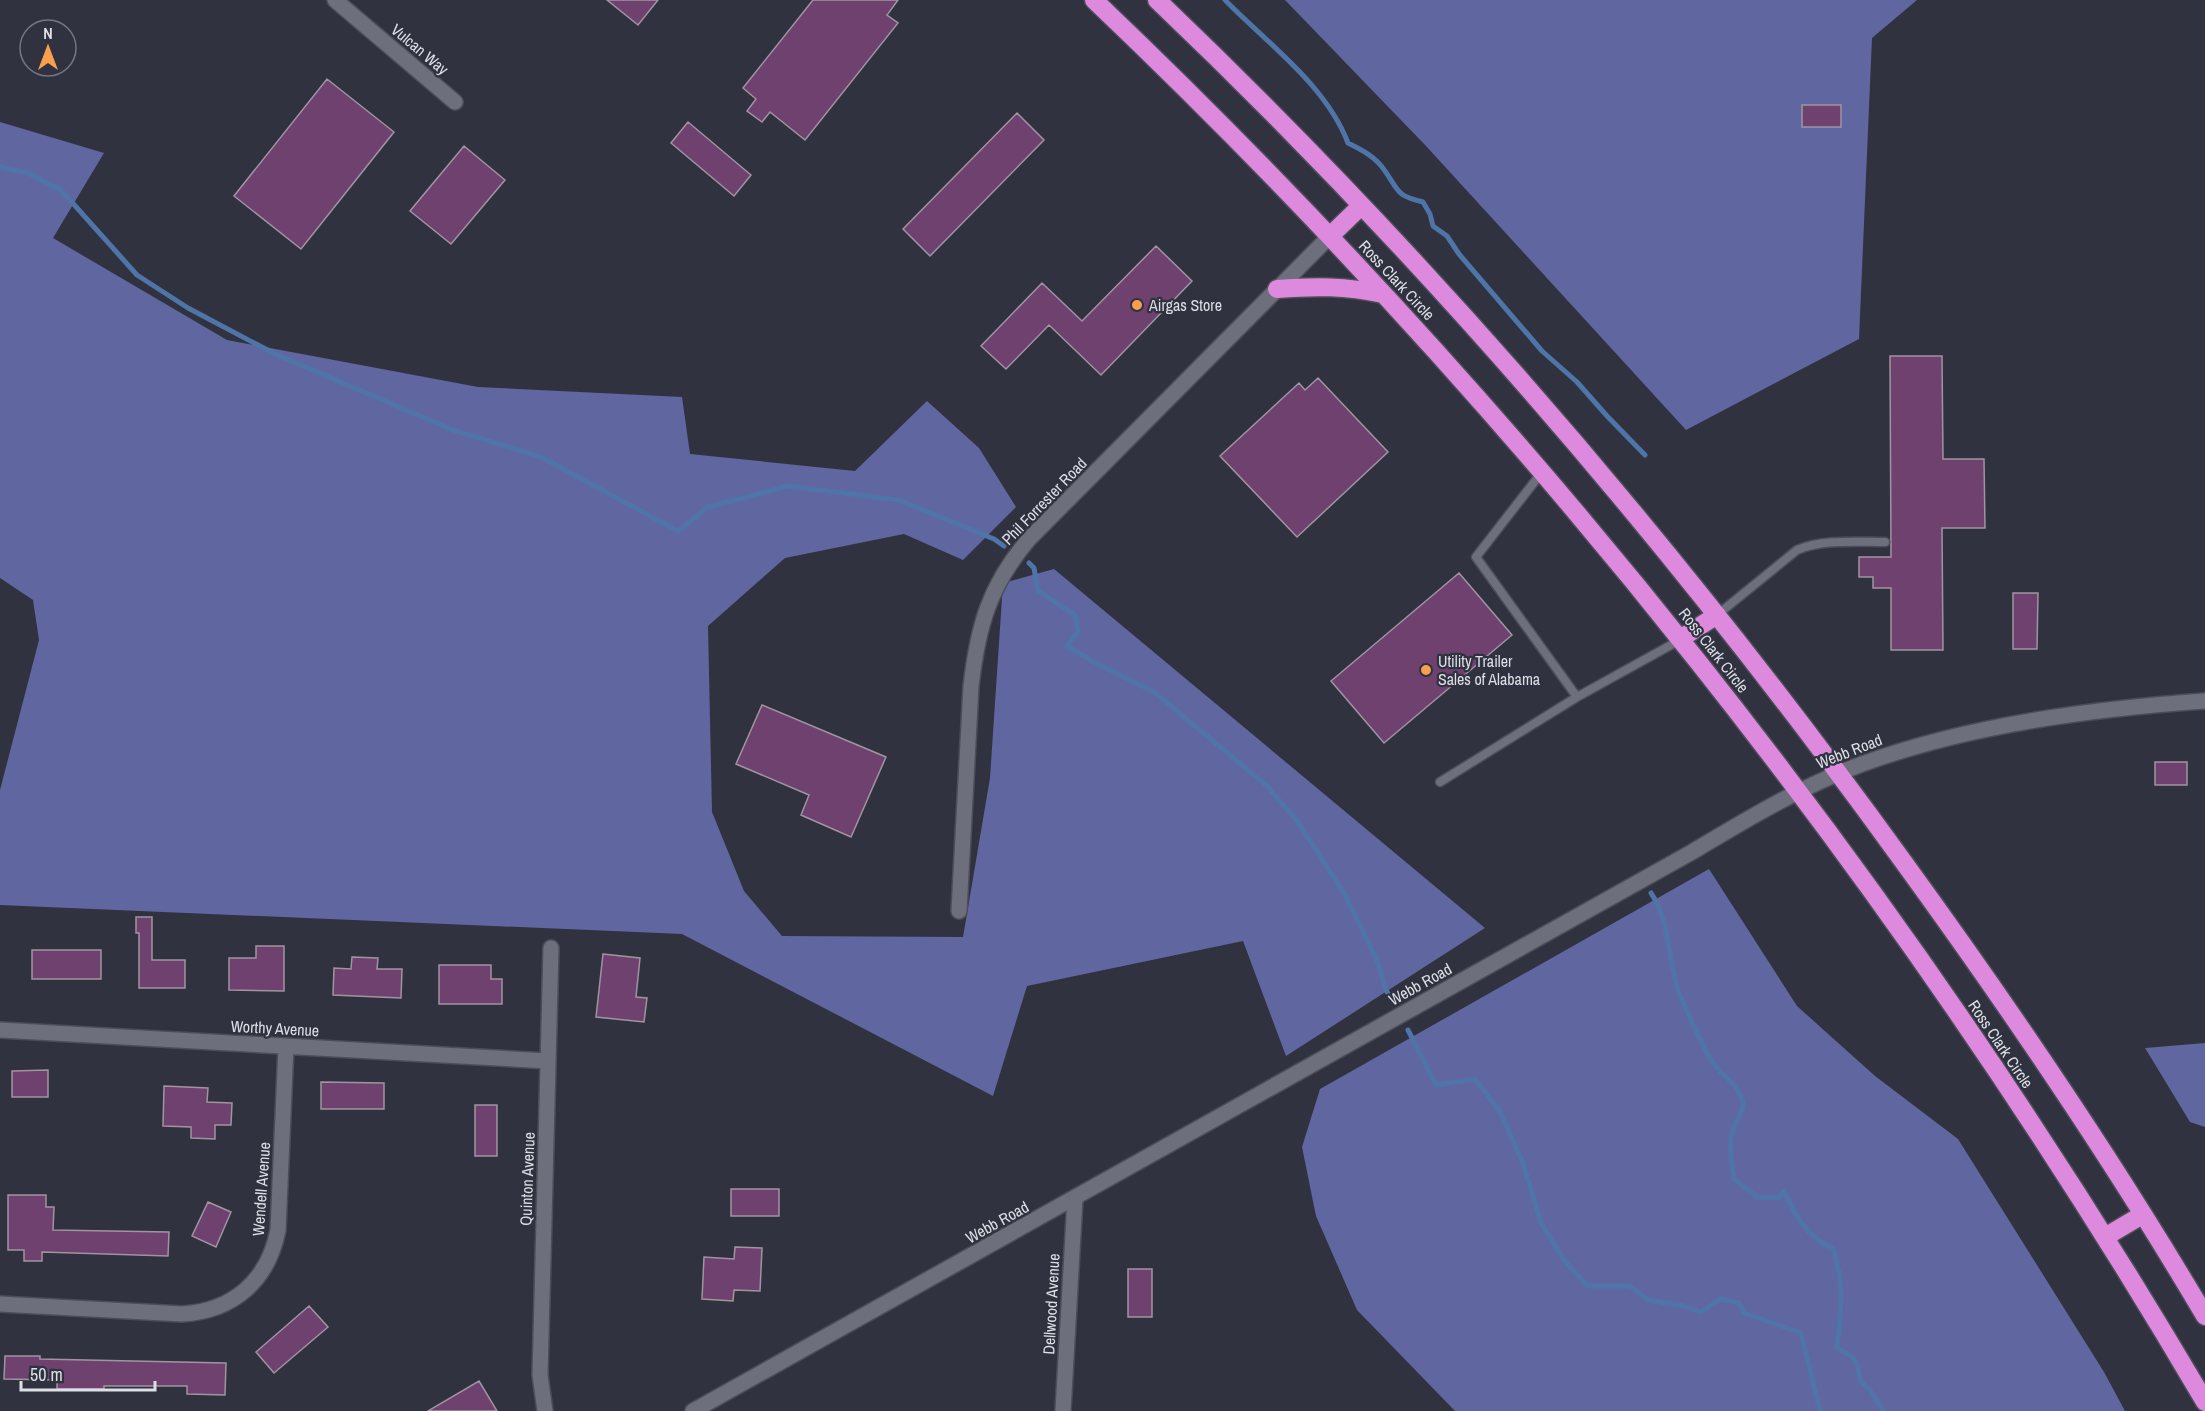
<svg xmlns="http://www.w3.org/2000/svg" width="2205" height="1411" viewBox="0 0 2205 1411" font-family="'Archivo Narrow',sans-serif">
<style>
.forest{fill:#6066a0}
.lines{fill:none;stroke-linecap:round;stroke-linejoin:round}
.stream{stroke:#4f75a8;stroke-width:5}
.building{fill:#6e416f;stroke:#a194a1;stroke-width:1.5}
.lane-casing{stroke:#4c4d58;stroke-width:11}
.street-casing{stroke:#4c4d58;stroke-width:18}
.secondary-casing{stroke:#4c4d58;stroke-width:18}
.highway-casing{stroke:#4c4d58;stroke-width:21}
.lane{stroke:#6d6f7d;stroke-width:8}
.street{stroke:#6d6f7d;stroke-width:15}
.secondary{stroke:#6d6f7d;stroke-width:15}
.highway{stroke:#dc89de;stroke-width:18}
.poi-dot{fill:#fa9f4f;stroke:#30323f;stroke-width:2}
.labels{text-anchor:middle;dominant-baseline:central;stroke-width:4.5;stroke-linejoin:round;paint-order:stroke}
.street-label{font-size:16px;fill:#dddfe7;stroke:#30323f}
.poi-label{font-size:16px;fill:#dddfe7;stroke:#30323f;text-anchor:start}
</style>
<rect width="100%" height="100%" fill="#30323f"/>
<path class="forest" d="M1285,0H1917L1872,38L1859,339L1686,430L1426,146Z
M0,122L104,153L53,238L227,340L478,387L682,397L690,454L855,471L927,401L979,448L1016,507L963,560L904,534L785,558L708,626L712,812L744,891L782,936L963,937L990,778L1003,583L1054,569L1485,928L1286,1056L1243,941L1027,986L993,1096L682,934L0,905V790L39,640L33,600L0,578Z
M1709,869L1797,1006L1875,1076L1958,1139L2104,1372L2125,1411H1455L1357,1310L1316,1216L1302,1147L1320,1089Z
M2205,1043V1127L2190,1122L2145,1048Z"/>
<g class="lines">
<path class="stream" d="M1225,0C1267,43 1326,85 1348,143C1362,150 1376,157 1385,171C1399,191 1396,196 1423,202L1430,214L1433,226L1447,236L1459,254L1542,351L1577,382L1607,416L1645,455
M0,167L28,173L61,190L137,275L188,308L275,354L453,430L541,457L678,531L708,507L788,486L899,500L994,539L1004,546
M1029,563L1034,568L1038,591L1075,615L1078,632L1067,646L1092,661L1154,692L1267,786L1298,822L1345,895L1376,958L1386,990L1393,1002
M1651,893C1672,924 1667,965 1681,998C1690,1017 1701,1043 1711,1060C1719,1074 1737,1083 1742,1099C1746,1112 1734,1121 1732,1133C1729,1148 1732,1164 1734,1179L1757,1197L1778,1198L1784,1191C1797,1218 1805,1235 1833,1249C1845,1284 1841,1312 1837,1348L1853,1357L1858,1366L1860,1381L1870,1390L1883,1411
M1408,1030L1436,1085L1475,1079L1499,1110L1523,1163L1541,1223L1564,1260L1588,1286H1630L1648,1300L1684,1306L1701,1312L1721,1299L1739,1303L1744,1313L1801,1333L1820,1411"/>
</g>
<path class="building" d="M607,0H658L638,25Z
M813,0H898L887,15L898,23L805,140L770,112L762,122L747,111L756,99L743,88Z
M327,79L394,132L301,249L234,196Z
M1802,105H1841V127H1802Z
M1017,113L1044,140L930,256L903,229Z
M688,122L751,175L734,196L671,143Z
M464,146L505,180L451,244L410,211Z
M1156,246L1192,281L1101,375L1049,325L1006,369L981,346L1042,283L1082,321Z
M1890,356H1942L1943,459H1984L1985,528H1942L1943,650H1891V588H1873V577H1859V557H1891Z
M1318,378L1388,452L1297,537L1220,456L1299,383L1305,390Z
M1459,573L1512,635L1384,743L1331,681Z
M2013,593H2038L2037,649H2013Z
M762,705L886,757L851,837L801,815L809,795L736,764Z
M2155,762H2187V785H2155Z
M136,917H152V960H185V988H139V933H136Z
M256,946H284V991L229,990V958H256Z
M32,950H101V979H32Z
M603,954L640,958L636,997L647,998L644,1022L596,1017Z
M352,957L378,958L377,969H402L401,998L333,995L334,968L351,969Z
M439,965H491V979H502V1004H439Z
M48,1070V1097H12V1071Z
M321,1082L384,1083V1109H321Z
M164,1086L208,1088L207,1102L232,1103L231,1125H215V1139L191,1138V1127L163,1126Z
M475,1105H497V1156H475Z
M731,1189H779V1216H731Z
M8,1195H46V1207H54L53,1230L169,1232L168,1256L42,1252V1261H24V1250H8Z
M208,1202L231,1212L216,1247L192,1236Z
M735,1247L762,1248L760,1291L734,1290L733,1301L702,1299L704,1257L734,1259Z
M1128,1269H1152V1317H1128Z
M309,1306L328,1327L274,1373L256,1352Z
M5,1356H40V1359L226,1363L225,1395L187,1394V1386H104V1389H57V1380L4,1379Z
M479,1381L497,1411H428Z"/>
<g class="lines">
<defs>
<path id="lane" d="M1542,472L1476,557L1577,697
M1717,615L1797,550C1823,539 1856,542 1885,542
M1440,782L1577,697L1680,640"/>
<path id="street" d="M335,0L455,102
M959,911L971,686C978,626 989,586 1029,539L1330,236
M0,1030L548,1061
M0,1304L182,1314C233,1311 268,1281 278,1230L286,1046
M545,1411L540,1375L551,948
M1063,1411L1075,1199"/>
<path id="secondary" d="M693,1411L1692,852C1747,819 1802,786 1862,764C1969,725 2091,709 2205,701"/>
<path id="highway" d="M1094,0C1528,413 1902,886 2205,1402
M1157,0C1433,263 1682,555 1905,864C2011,1010 2113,1160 2205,1316
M1330,236L1361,206
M1277,289C1315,286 1345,286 1383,294
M1680,639L1717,615
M2105,1237L2142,1215"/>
</defs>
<use href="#lane" class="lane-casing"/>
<use href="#street" class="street-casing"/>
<use href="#secondary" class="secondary-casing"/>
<use href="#highway" class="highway-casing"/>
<use href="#lane" class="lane"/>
<use href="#street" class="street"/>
<use href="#secondary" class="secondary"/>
<use href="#highway" class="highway"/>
</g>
<g class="poi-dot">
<circle cx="1137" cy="305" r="6"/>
<circle cx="1426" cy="670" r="6"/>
</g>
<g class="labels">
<g class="street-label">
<text transform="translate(420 49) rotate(40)">Vulcan Way</text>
<text transform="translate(1397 280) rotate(47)">Ross Clark Circle</text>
<text transform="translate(1044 501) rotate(-46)">Phil Forrester Road</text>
<text transform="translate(1714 650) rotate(52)">Ross Clark Circle</text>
<text transform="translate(1849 751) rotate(-21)">Webb Road</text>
<text transform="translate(1420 984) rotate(-29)">Webb Road</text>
<text transform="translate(275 1028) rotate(3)">Worthy Avenue</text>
<text transform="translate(2001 1044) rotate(56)">Ross Clark Circle</text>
<text transform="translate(527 1179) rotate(-88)">Quinton Avenue</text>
<text transform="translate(261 1189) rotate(-86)">Wendell Avenue</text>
<text transform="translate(997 1222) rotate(-29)">Webb Road</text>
<text transform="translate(1051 1304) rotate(-87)">Dellwood Avenue</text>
</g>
<g class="poi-label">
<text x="1149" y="305">Airgas Store</text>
<text x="1438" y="661">Utility Trailer<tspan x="1438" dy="18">Sales of Alabama</tspan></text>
</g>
</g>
<g transform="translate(48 48)"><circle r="28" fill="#30323f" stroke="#757782" stroke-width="1.5"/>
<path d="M0-4.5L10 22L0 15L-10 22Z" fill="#fa9f4f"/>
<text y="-9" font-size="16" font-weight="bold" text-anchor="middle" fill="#dddfe7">N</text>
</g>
<path d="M21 1381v9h134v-9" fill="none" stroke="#dddfe7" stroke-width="3"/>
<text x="30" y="1381" font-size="18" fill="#dddfe7" stroke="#30323f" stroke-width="4.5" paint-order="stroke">50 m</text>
</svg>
